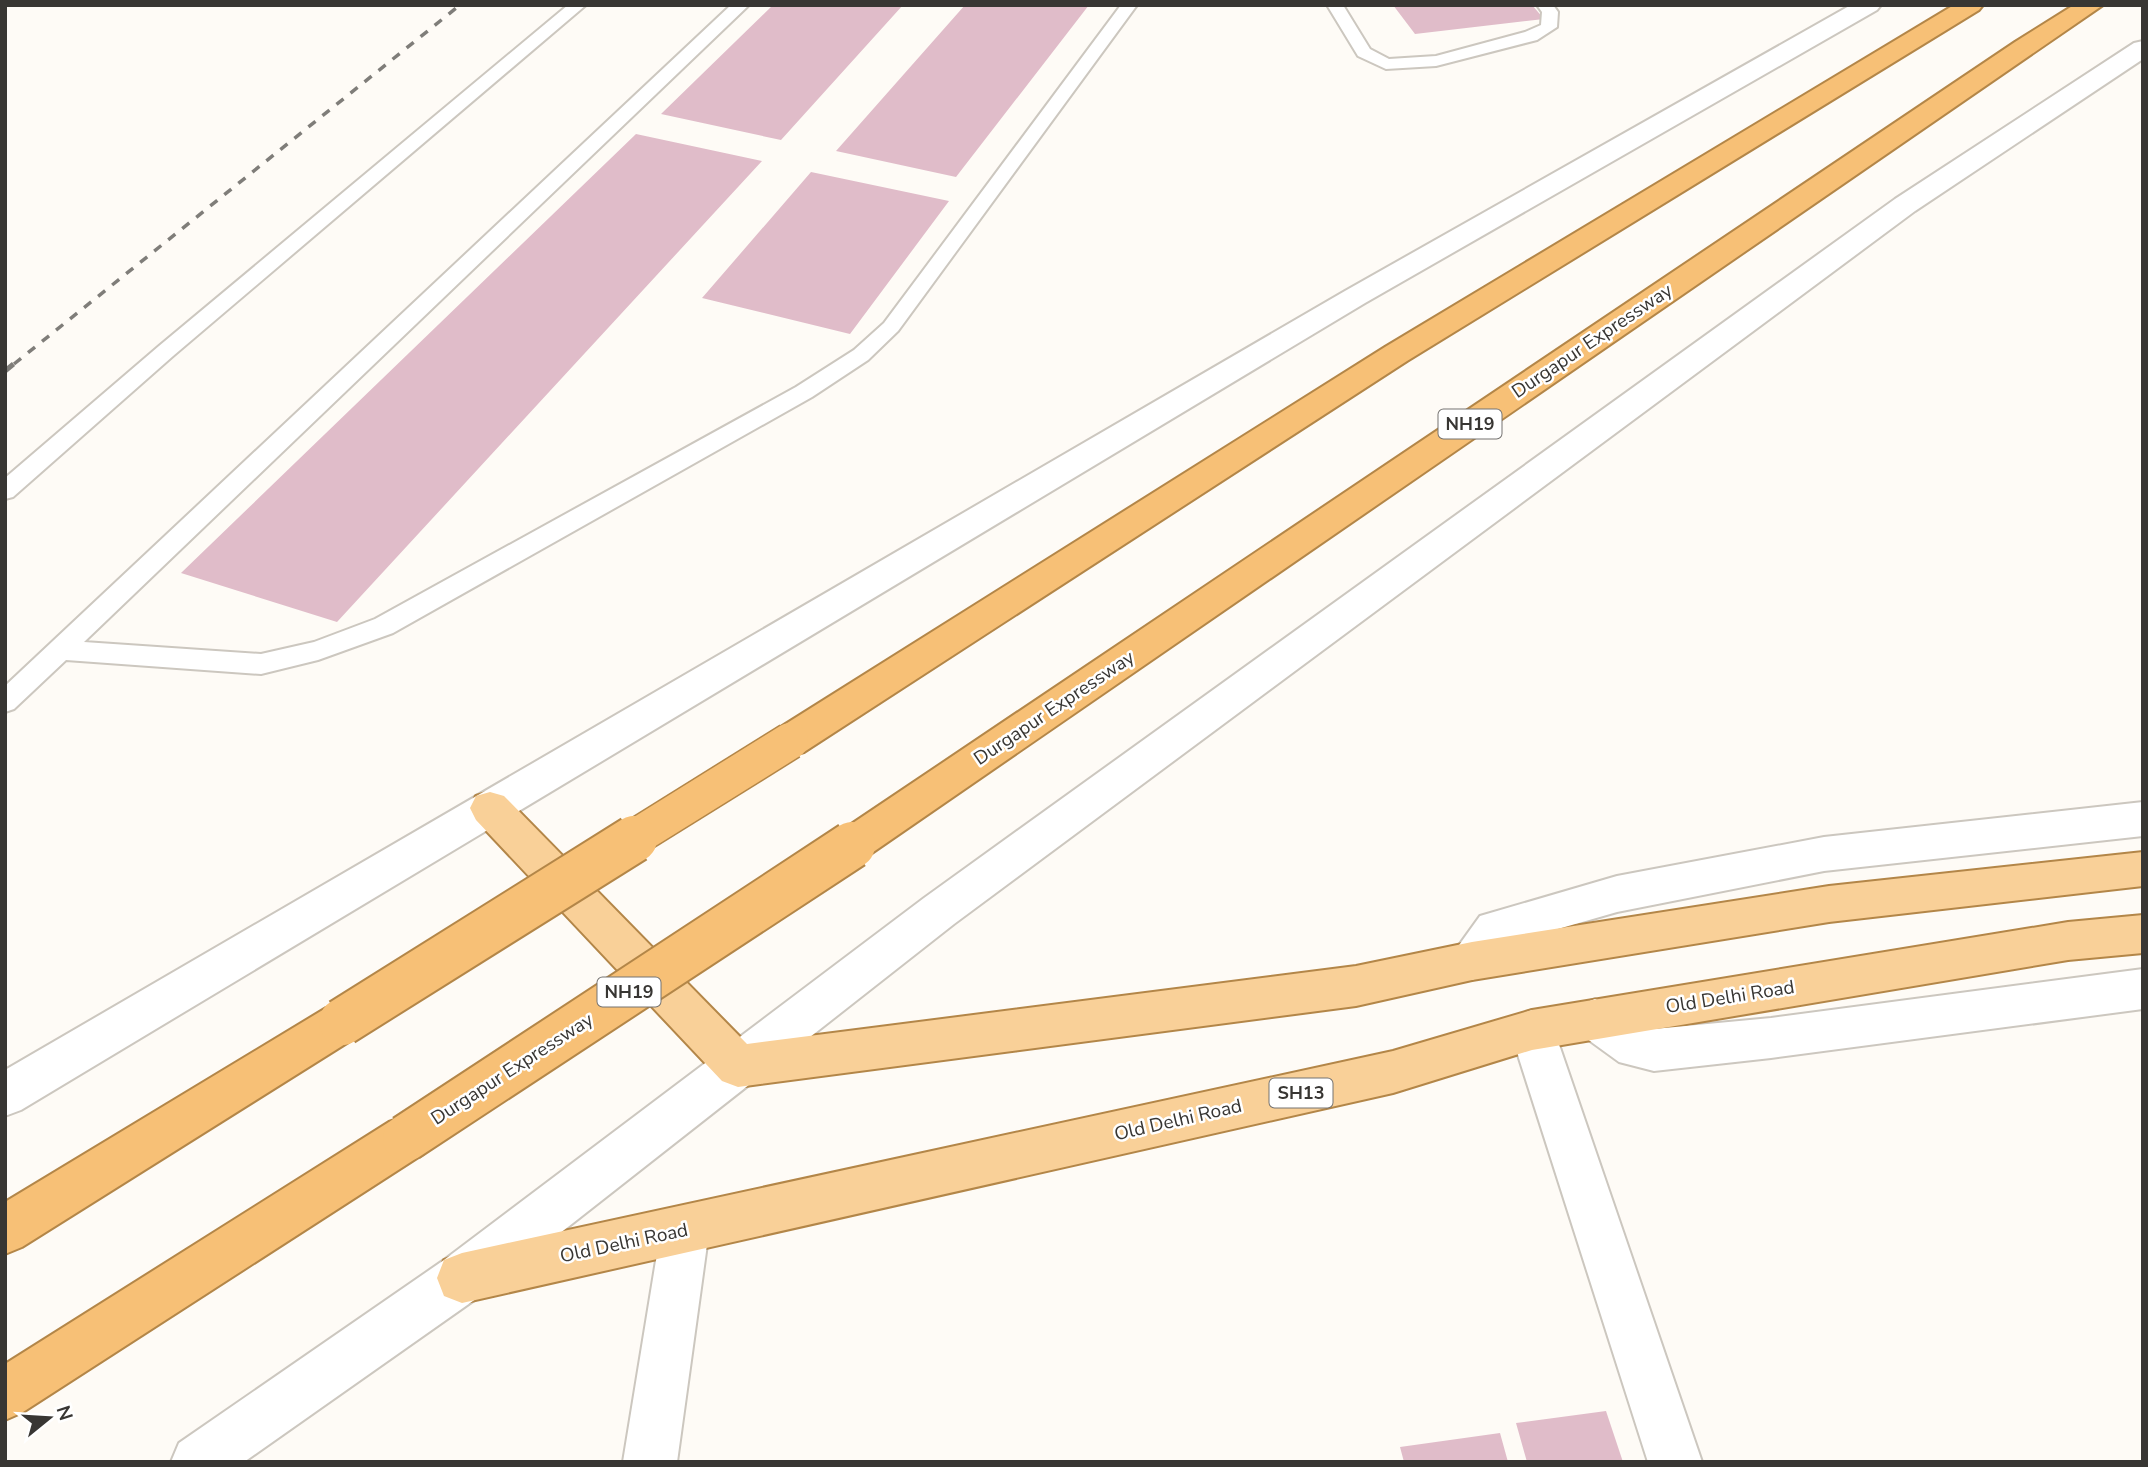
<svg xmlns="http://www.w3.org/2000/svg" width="2148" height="1467" viewBox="0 0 2148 1467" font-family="'Nunito Sans',sans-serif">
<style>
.building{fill:#e0bcc9}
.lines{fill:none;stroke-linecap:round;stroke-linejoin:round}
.service-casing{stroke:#ccc7bf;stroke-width:4}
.minor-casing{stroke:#ccc7bf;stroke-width:4}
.tertiary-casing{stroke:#ccc7bf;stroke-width:4}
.primary-casing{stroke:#b38648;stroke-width:4}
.trunk-casing{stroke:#b38648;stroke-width:4}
.service{fill:#fff;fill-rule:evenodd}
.minor{fill:#fff;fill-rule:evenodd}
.tertiary{fill:#fff;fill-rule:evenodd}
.primary{fill:#f9d098;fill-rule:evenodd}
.trunk{fill:#f7c076;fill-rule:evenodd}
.rail-far1{stroke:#7f7d79;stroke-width:3.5;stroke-dasharray:9 9;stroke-linecap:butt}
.rail{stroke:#7f7d79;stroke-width:5;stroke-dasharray:11 11;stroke-linecap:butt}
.trunk-bridge-far1-casing{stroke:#b38648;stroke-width:39;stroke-linecap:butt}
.trunk-bridge-casing{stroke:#b38648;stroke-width:50;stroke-linecap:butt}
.trunk-bridge-far1{stroke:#f7c076;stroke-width:36}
.trunk-bridge{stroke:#f7c076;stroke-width:46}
.labels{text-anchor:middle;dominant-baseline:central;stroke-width:5;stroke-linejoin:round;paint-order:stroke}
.shield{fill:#fff;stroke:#747270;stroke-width:2}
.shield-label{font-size:18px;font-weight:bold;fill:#383633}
.street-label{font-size:19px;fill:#383633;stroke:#fff}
</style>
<rect width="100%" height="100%" fill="#fefbf6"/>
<path class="building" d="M773,5H903L781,140L661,114Z
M965,5H1089L956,177L836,151Z
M1393,5H1532L1544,19L1415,34Z
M636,134L762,161L337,622L181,573Z
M811,172L949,201L850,334L702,298Z
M1606,1411L1623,1462H1527L1516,1423Z
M1500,1433L1508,1462H1404L1400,1447Z"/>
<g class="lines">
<defs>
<path id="service" d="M568,5H586L173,356L13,497L5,499V478L159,346Z
M731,5H749L84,642L261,654L314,642L375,619L796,387L854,350L884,323L1121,5H1137L898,331L868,360L812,397L393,633L318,660L261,674L66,660L14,709L5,712V686Z
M1327,5H1343L1370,49L1389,59L1436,56L1525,32L1541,25L1542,12L1537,5H1553L1558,12L1557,27L1537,40L1436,66L1386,69L1358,56Z"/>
<path id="minor" d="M1532,1010L1548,1016L1554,1030L1702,1462H1648L1510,1030L1516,1016Z
M685,1206L702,1213L709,1230L677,1462H623L661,1230L668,1213Z"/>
<path id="tertiary" d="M1851,5H1881L1877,10L1365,303L21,1110L5,1116V1070L1345,291Z
M2143,41V59L1915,211L954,924L480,1296L244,1462H171L179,1443L444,1260L924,898L1895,199L2134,43Z
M2143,802V836L1824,871L1617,912L1509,943L1487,974L1472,980L1457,974L1450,961L1457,948L1480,916L1617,876L1824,837Z
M2143,969V1009L1771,1058L1654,1071L1619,1062L1579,1033L1573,1019L1579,1005L1595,999C1615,1007 1633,1026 1654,1029L1771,1018Z"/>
<path id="primary" d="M490,792L504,796L747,1044L1356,966L1472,942L1829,886L2143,852V886L1829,922L1472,980L1356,1006L738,1087L722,1081L476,820L470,808L476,796Z
M2143,915V953L2068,960L1532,1050L1393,1093L462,1303L444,1296L437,1278L444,1260L462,1253L1393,1051L1532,1010L2068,922Z"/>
<path id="trunk" d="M1954,5H1983L1979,10L1407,361L804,752L790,756L776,752L771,741L776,730L1385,347Z
M2074,5H2103L866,857L852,862L838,857L832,845L838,833L2015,42Z
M342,1002L358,1008L364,1022L358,1036L22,1247L5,1254V1202L326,1008Z
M406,1116L423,1122L429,1138L423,1154L23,1412L5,1420V1364L389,1122Z"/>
</defs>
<use href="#service" class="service-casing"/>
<use href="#minor" class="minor-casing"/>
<use href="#tertiary" class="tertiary-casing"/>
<use href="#primary" class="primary-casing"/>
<use href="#trunk" class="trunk-casing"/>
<use href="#service" class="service"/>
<use href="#minor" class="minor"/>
<use href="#tertiary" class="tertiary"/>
<use href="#primary" class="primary"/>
<use href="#trunk" class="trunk"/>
<path class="rail-far1" d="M14,364L460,5"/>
<path class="rail" d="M5,371L16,362"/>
<defs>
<path id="trunk-bridge-far1" d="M631,840L790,741"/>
<path id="trunk-bridge" d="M342,1022L634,839
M406,1138L852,845"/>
</defs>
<use href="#trunk-bridge-far1" class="trunk-bridge-far1-casing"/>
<use href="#trunk-bridge" class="trunk-bridge-casing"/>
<use href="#trunk-bridge-far1" class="trunk-bridge-far1"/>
<use href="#trunk-bridge" class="trunk-bridge"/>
</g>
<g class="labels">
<g class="shield">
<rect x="1438.5" y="409.5" width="63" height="29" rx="5"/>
<rect x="597.5" y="977.5" width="63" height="29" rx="5"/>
<rect x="1269.5" y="1078.5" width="63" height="29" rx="5"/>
</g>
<g class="shield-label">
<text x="1470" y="424">NH19</text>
<text x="629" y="992">NH19</text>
<text x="1301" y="1093">SH13</text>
</g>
<g class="street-label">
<text transform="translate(1592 341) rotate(-34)">Durgapur Expressway</text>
<text transform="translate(1054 708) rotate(-34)">Durgapur Expressway</text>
<text transform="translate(1730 997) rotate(-9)">Old Delhi Road</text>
<text transform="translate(512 1069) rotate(-33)">Durgapur Expressway</text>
<text transform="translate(1178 1120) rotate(-13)">Old Delhi Road</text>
<text transform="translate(624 1243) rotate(-12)">Old Delhi Road</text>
</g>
</g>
<rect width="2148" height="1467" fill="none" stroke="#383633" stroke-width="14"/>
<g transform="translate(49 1418) rotate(72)" stroke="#ffffff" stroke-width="5" paint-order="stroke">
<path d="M0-5L12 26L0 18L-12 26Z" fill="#383633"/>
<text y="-10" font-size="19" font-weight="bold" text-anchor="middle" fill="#383633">N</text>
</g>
</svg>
